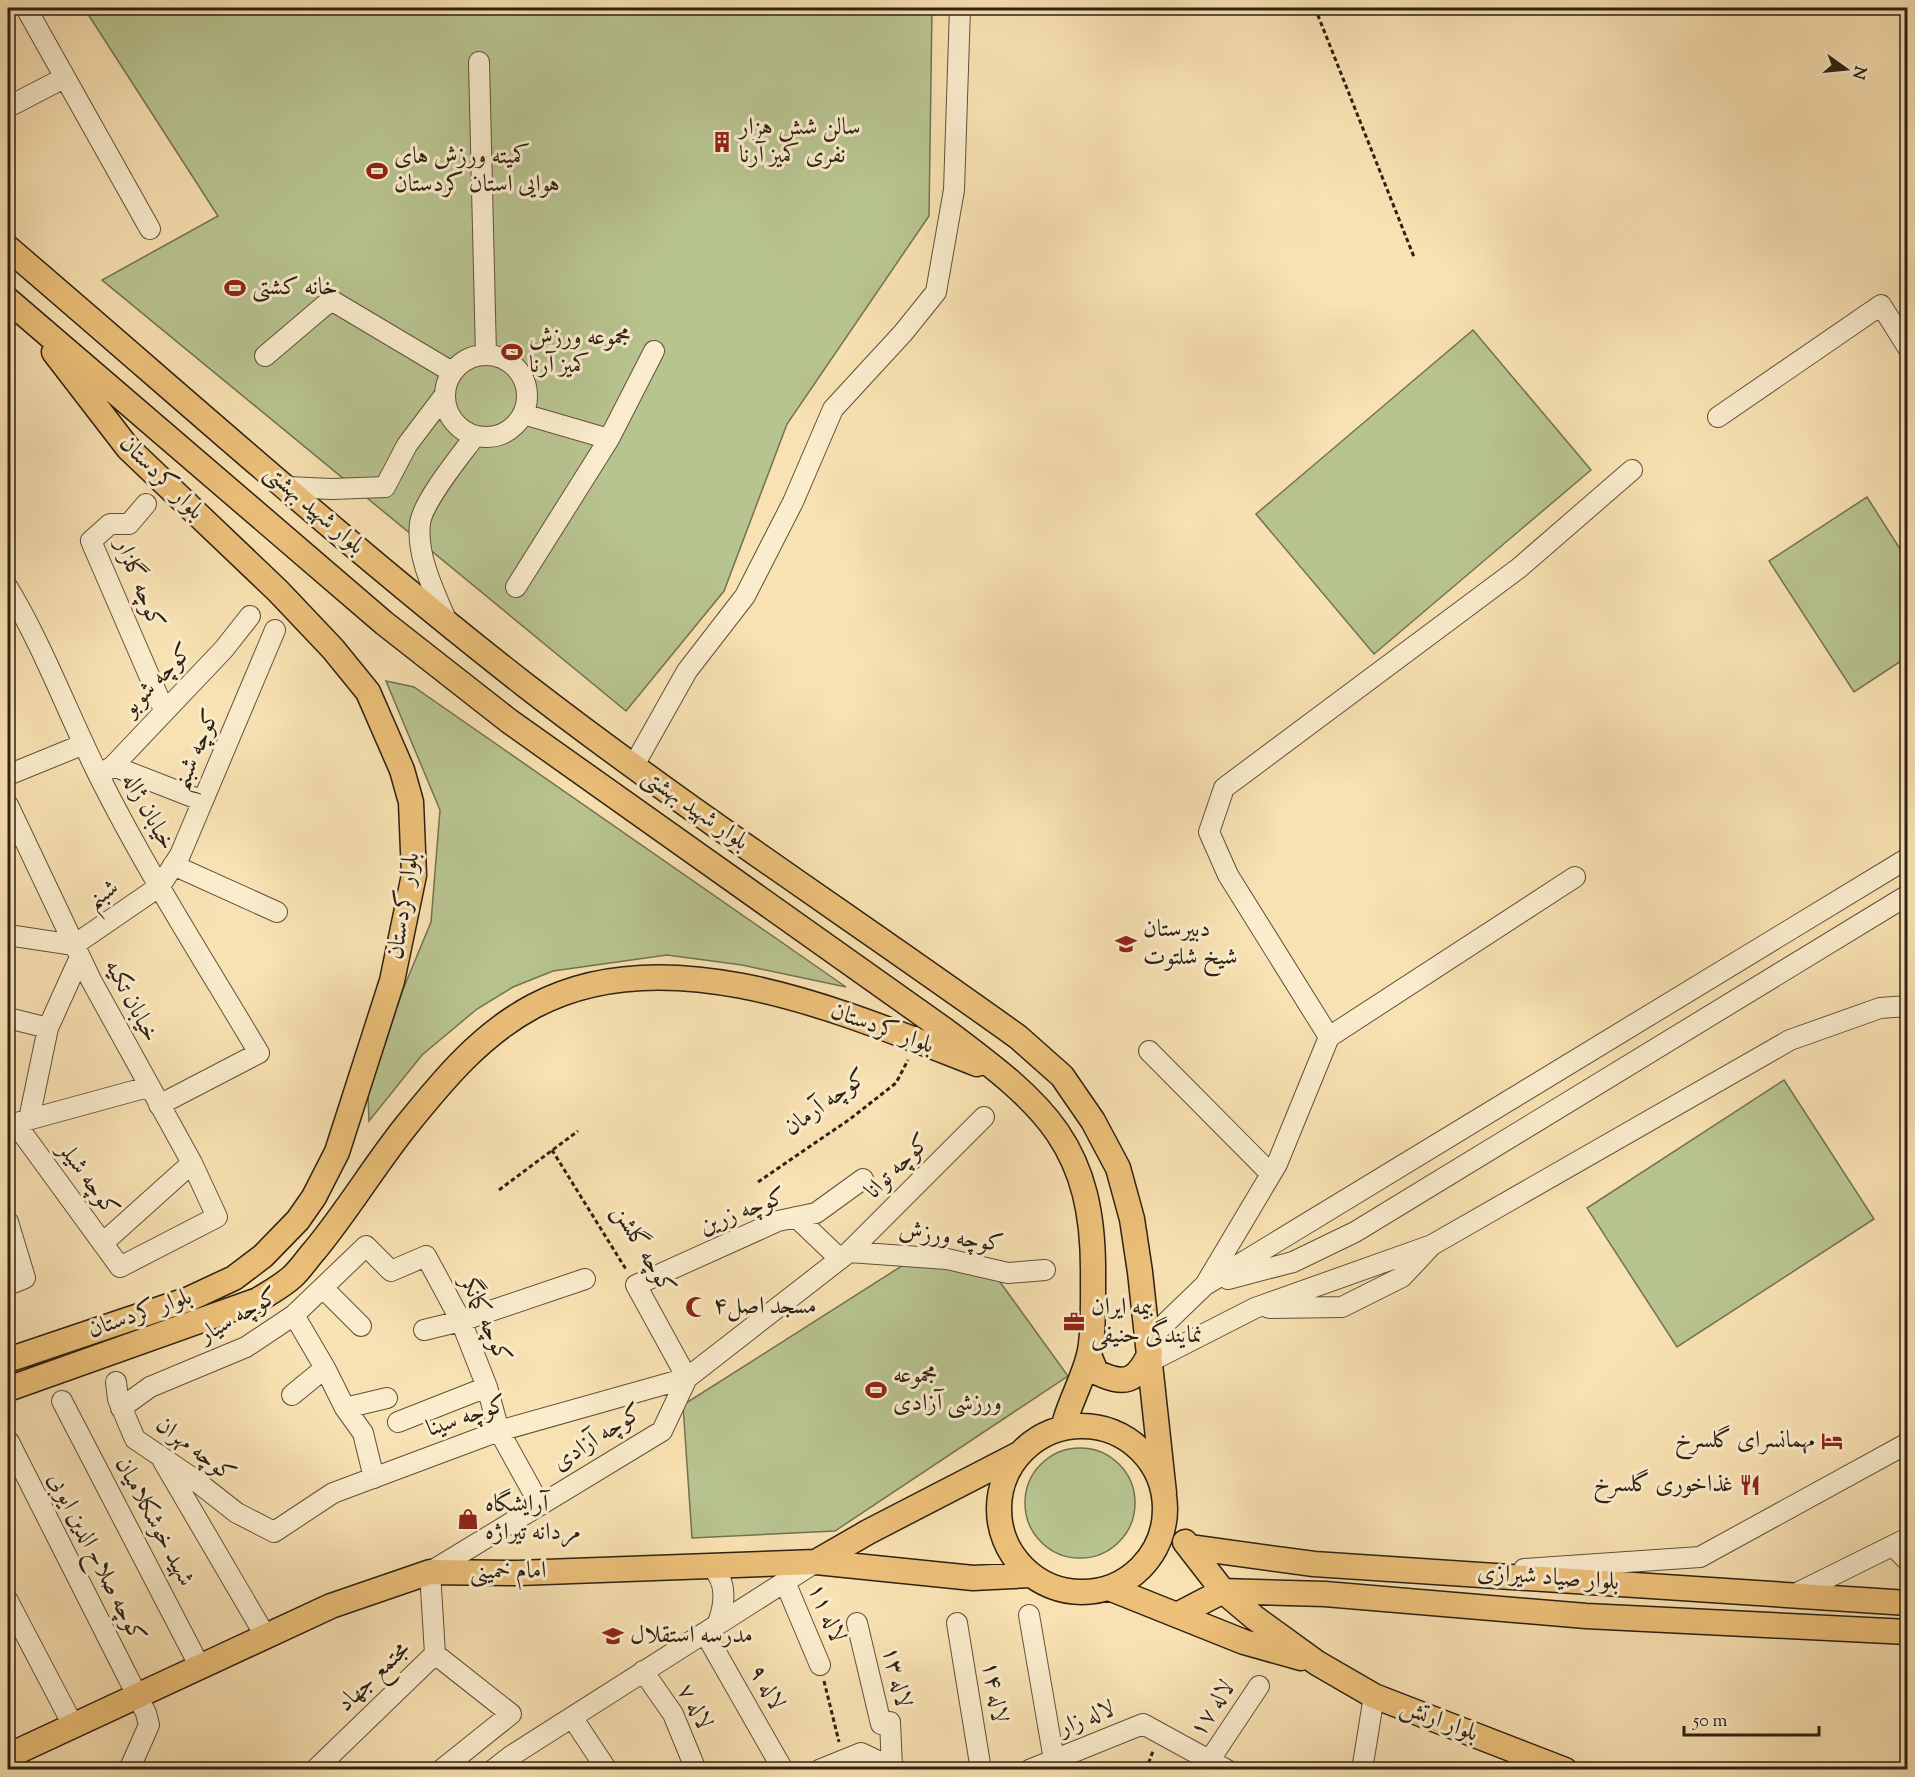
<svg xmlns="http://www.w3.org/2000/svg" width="1915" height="1777" viewBox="0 0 1915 1777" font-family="'Sorts Mill Goudy',Amiri,serif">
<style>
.green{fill:#b8c490;stroke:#737251;stroke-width:1.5}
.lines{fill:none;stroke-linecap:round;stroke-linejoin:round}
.minor-casing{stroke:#60513a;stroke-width:22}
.major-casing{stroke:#2e2112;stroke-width:27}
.path{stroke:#2e2112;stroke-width:3;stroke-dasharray:4.5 3;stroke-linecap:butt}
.minor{stroke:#faeccd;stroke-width:20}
.major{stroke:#ecc079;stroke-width:24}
.labels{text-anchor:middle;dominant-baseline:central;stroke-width:6;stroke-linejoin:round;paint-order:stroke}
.poi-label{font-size:24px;fill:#2e2112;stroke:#faeccd;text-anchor:start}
.street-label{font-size:24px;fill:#2e2112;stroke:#faeccd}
</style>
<rect width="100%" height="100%" fill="#f8e1b2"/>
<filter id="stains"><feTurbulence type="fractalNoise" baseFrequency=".00333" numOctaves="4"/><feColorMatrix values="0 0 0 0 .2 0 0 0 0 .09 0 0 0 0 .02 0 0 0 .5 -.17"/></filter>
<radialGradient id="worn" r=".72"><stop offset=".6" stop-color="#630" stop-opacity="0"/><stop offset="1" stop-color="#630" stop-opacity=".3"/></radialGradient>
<path class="green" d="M84,8H932L929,216L787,424L724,591L626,711L102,280L218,216Z
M1473,330L1591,470L1374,654L1256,514Z
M1867,497L1907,560V657L1854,692L1769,561Z
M386,681L414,687L846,987L742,965L667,955L553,971L513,987L477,1009L422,1055L369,1121L368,1096L402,992L431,922L440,810Z
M1784,1080L1874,1219L1677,1347L1587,1208Z
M919,1255L987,1264L1068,1376L835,1531L692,1538L683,1405Z
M1025 1503a55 55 0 1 1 110 0a55 55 0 1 1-110 0Z"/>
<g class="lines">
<defs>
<path id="minor" d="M26,8L150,229
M479,62L486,355
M8,107L64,78
M445 396a41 41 0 1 1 82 0a41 41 0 1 1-82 0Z
M265,356L331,300L452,372
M523,414L609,439
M1718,417L1881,305L1908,348
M287,487L332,489L385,487L407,445L444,396
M146,504L129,524H110L91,541L164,710
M516,587L609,439L654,351
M8,588C44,648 68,714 99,776C147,872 205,962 259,1053L159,1105
M447,622C435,593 416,556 420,523C423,501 461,455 475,436
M113,766L203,801
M633,767L687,671L745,596L793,502L833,409L903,333L936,292L954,190L960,8
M8,775L84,744
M99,775L113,766L224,649L250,616
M8,805L91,980L192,1163L217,1217L120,1267L15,1123
M173,865L277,912
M8,935L74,945L160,886L180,855L275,630
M8,1018L48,1028
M1329,1037L1575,877
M1149,1051L1271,1174
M29,1119L48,1028L80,957
M20,1122L148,1087
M796,1217L840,1259
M8,1222L25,1278L8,1285
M103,1243L192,1163
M849,1252L947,1259L1008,1273L1045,1270
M1228,1279L1293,1262L1355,1232L1908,895
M1207,1284L1908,858
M323,1288L361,1326
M1269,1308L1342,1307L1402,1277L1432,1245
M424,1330L461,1321L585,1279
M1148,1340L1205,1285L1277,1164L1329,1037L1228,875L1209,832L1224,788L1519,568L1632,470
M1151,1361L1255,1308L1432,1245L1790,1040L1880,1008L1908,1006
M325,1368L345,1408
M116,1382L118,1399L135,1439L191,1477L237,1513L274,1532L333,1493L499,1431L687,1378L636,1285L778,1221L816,1213L863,1179
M292,1395L325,1368L294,1315
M62,1401L200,1667
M121,1408L150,1387L246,1347L294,1315L366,1246L391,1271L426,1256L461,1321L487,1387L499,1431L540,1505
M398,1422L487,1387
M9,1442L146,1713L149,1725L129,1770
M163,1461L266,1637
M374,1478L363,1433L345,1408L387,1398
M1893,1546L1908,1561
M711,1567C728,1581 725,1606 717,1625
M1524,1569L1700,1557L1908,1443
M785,1582L820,1665
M1793,1595L1908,1538
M8,1601L74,1727
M1029,1615L1054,1760
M857,1623L881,1724L890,1722L892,1767
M957,1623L981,1770
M705,1633L783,1770
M435,1654L511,1714L441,1770
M643,1671L673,1714L696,1770
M572,1717L607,1770
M1209,1761L1259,1686
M315,1770L435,1654L430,1572L662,1431L687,1378L849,1252L984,1117
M493,1770L511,1756L816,1562
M819,1770L861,1753L897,1770
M1029,1770L1143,1724L1227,1770
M1362,1770L1374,1696"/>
<path id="major" d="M8,248C179,394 347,546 525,685C685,809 854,919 1018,1037L1062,1076L1093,1121L1118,1168L1132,1219L1140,1272L1164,1493
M8,300L384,623L509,721L946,1031C1045,1105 1095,1145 1093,1278C1093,1299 1094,1336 1089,1355C1083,1380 1069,1403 1063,1428
M1089,1355L1096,1372C1125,1386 1136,1382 1150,1353
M8,1360L189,1299L234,1278L263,1256L298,1220L314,1197L337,1152L392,981L414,875L411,802L402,770L368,692L333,649L278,591L128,448L54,352
M8,1389L258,1300C269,1293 282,1286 292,1277C300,1270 307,1259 315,1250C348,1210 374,1166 406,1126C443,1080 481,1034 534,1006C669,934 848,1014 977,1064
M999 1509a83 83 0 1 1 166 0a83 83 0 1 1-166 0Z
M1185,1542L1223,1591L1255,1618L1317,1663L1374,1696L1565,1770
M1189,1547L1314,1564L1908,1603
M816,1562L973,1578L1031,1575
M1109,1588L1244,1642L1301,1658
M1177,1615L1223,1591L1325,1594L1586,1616L1908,1632
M8,1756L331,1606L430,1572L518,1573L816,1562L868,1532L1019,1454"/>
</defs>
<use href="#minor" class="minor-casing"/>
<use href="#major" class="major-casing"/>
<path class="path" d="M1315,8L1414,257
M552,1150L627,1271
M758,1182L850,1119L896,1083L908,1060
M499,1190L578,1131
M824,1681L839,1742
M1146,1770L1153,1751"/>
<use href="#minor" class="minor"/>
<use href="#major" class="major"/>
</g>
<defs>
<symbol id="building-bare" viewBox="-9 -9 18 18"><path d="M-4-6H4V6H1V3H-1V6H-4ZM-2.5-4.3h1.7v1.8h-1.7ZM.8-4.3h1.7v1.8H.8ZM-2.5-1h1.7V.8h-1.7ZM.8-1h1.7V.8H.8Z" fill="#8f2418" stroke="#faeccd" stroke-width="2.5" paint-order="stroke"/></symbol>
<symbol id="stadium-bare" viewBox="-9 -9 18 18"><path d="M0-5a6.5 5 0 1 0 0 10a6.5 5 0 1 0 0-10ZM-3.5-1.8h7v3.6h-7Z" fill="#8f2418" stroke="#faeccd" stroke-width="2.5" paint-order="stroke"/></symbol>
<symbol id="school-bare" viewBox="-9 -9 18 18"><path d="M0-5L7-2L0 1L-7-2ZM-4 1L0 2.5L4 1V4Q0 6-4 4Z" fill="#8f2418" stroke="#faeccd" stroke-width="2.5" paint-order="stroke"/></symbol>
<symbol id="mosque-bare" viewBox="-9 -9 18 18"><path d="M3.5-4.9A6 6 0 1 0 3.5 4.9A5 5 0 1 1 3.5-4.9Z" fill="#8f2418" stroke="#faeccd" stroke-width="2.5" paint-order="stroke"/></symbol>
<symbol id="office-bare" viewBox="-9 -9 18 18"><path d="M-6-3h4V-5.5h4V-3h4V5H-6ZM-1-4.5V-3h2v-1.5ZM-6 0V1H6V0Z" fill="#8f2418" stroke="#faeccd" stroke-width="2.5" paint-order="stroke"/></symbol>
<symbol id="hotel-bare" viewBox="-9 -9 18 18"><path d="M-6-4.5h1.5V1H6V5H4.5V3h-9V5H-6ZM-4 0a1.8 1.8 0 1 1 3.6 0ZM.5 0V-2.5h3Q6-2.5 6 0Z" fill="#8f2418" stroke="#faeccd" stroke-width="2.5" paint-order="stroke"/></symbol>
<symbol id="restaurant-bare" viewBox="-9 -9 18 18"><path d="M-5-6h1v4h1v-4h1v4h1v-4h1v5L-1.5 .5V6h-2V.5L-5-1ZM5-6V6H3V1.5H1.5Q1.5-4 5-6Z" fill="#8f2418" stroke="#faeccd" stroke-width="2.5" paint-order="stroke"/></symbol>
<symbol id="shop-bare" viewBox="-9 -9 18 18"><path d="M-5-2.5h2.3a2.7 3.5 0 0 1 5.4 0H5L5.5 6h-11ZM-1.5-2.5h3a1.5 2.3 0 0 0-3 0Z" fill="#8f2418" stroke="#faeccd" stroke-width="2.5" paint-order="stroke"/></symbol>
</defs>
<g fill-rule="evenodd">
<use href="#building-bare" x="707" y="127" width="30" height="30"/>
<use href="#stadium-bare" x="362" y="156" width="30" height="30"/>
<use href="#stadium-bare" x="220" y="273" width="30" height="30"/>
<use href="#stadium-bare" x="497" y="337" width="30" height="30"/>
<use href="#school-bare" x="1111" y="929" width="30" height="30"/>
<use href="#mosque-bare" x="681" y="1292" width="30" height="30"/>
<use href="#office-bare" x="1059" y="1307" width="30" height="30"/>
<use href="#stadium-bare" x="861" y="1375" width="30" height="30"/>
<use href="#hotel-bare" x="1817" y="1426" width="30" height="30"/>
<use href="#restaurant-bare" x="1735" y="1470" width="30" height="30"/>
<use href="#shop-bare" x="453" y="1504" width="30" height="30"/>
<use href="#school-bare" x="598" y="1621" width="30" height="30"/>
</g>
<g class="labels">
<g class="poi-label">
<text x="739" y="128">سالن شش هزار<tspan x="739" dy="28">نفری کمیز آرنا</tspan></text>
<text x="394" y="157">کمیته ورزش های<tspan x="394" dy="28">هوایی استان کردستان</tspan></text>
<text x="252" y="288">خانه کشتی</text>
<text x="529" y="338">مجموعه ورزش<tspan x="529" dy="28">کمیز آرنا</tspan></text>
<text x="1143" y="930">دبیرستان<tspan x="1143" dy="28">شیخ شلتوت</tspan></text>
<text x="713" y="1307">مسجد اصل۴</text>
<text x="1091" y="1308">بیمه ایران<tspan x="1091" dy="28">نمایندگی حنیفی</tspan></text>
<text x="893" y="1376">مجموعه<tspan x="893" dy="28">ورزشی آزادی</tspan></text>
<text x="1815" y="1441" text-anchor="end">مهمانسرای گلسرخ</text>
<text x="1733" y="1485" text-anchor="end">غذاخوری گلسرخ</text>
<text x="485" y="1505">آرایشگاه<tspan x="485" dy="28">مردانه تیراژه</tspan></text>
<text x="630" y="1636">مدرسه استقلال</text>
</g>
<g class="street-label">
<text transform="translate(161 478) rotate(45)">بلوار کردستان</text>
<text transform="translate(314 510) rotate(41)">بلوار شهید بهشتی</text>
<text transform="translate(139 584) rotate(68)">کوچه گلزار</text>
<text transform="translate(158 680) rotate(-46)">کوچه شوبو</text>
<text transform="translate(197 750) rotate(-67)">کوچه شبنم</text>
<text transform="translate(695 810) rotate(35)">بلوار شهید بهشتی</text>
<text transform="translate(148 812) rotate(61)">خیابان ژاله</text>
<text transform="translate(103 895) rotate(-35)">شبنم</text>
<text transform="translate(404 906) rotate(-81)">بلوار کردستان</text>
<text transform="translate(131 1001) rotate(62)">خیابان تکیه</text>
<text transform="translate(882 1029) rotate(20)">بلوار کردستان</text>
<text transform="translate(826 1103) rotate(-36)">کوچه آرمان</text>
<text transform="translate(898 1167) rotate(-45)">کوچه توانا</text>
<text transform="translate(88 1180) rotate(54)">کوچه شیلر</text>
<text transform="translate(743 1212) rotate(-21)">کوچه زرین</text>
<text transform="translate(951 1238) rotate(8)">کوچه ورزش</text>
<text transform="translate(643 1250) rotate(59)">کوچه گلشن</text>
<text transform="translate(140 1314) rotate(-19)">بلوار کردستان</text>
<text transform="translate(239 1316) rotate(-30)">کوچه سیار</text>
<text transform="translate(485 1320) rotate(66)">کوچه کمانگر</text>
<text transform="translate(467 1417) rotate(-19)">کوچه سینا</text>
<text transform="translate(598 1438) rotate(-33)">کوچه آزادی</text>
<text transform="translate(195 1450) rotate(37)">کوچه مهران</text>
<text transform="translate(154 1522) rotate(62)">شهید خوشکلامیان</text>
<text transform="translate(96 1558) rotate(63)">کوچه صلاح الدین ایوبی</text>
<text transform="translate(508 1572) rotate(-1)">امام خمینی</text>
<text transform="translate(1548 1578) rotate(4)">بلوار صیاد شیرازی</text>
<text transform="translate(826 1613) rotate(67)">لاله ۱۱</text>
<text transform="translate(374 1677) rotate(-44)">مجتمع جهاد</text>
<text transform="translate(896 1677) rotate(77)">لاله ۱۳</text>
<text transform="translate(766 1688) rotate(60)">لاله ۹</text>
<text transform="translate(994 1692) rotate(81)">لاله ۱۴</text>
<text transform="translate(694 1707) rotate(62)">لاله ۷</text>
<text transform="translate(1213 1709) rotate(-57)">لاله ۱۷</text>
<text transform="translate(1087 1719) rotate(-22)">لاله زار</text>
<text transform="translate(1439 1721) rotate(21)">بلوار ارتش</text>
</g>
</g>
<rect width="1915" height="1777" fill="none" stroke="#f8e1b2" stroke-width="30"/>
<rect x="9" y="9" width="1897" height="1759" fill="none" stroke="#2e2112" stroke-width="3"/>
<rect x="15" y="15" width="1885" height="1747" fill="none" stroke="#2e2112" stroke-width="1.5"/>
<g transform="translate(1846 69) rotate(105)" stroke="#faeccd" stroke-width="4.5" paint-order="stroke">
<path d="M0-4.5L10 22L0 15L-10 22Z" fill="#2e2112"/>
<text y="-9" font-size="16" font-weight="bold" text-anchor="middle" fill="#2e2112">N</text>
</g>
<path d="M1684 1726v9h135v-9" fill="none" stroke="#2e2112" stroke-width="3"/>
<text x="1693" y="1726" font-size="18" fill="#2e2112" stroke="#faeccd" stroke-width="4.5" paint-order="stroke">50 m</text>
<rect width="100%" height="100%" filter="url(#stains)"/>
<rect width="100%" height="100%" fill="url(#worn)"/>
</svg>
